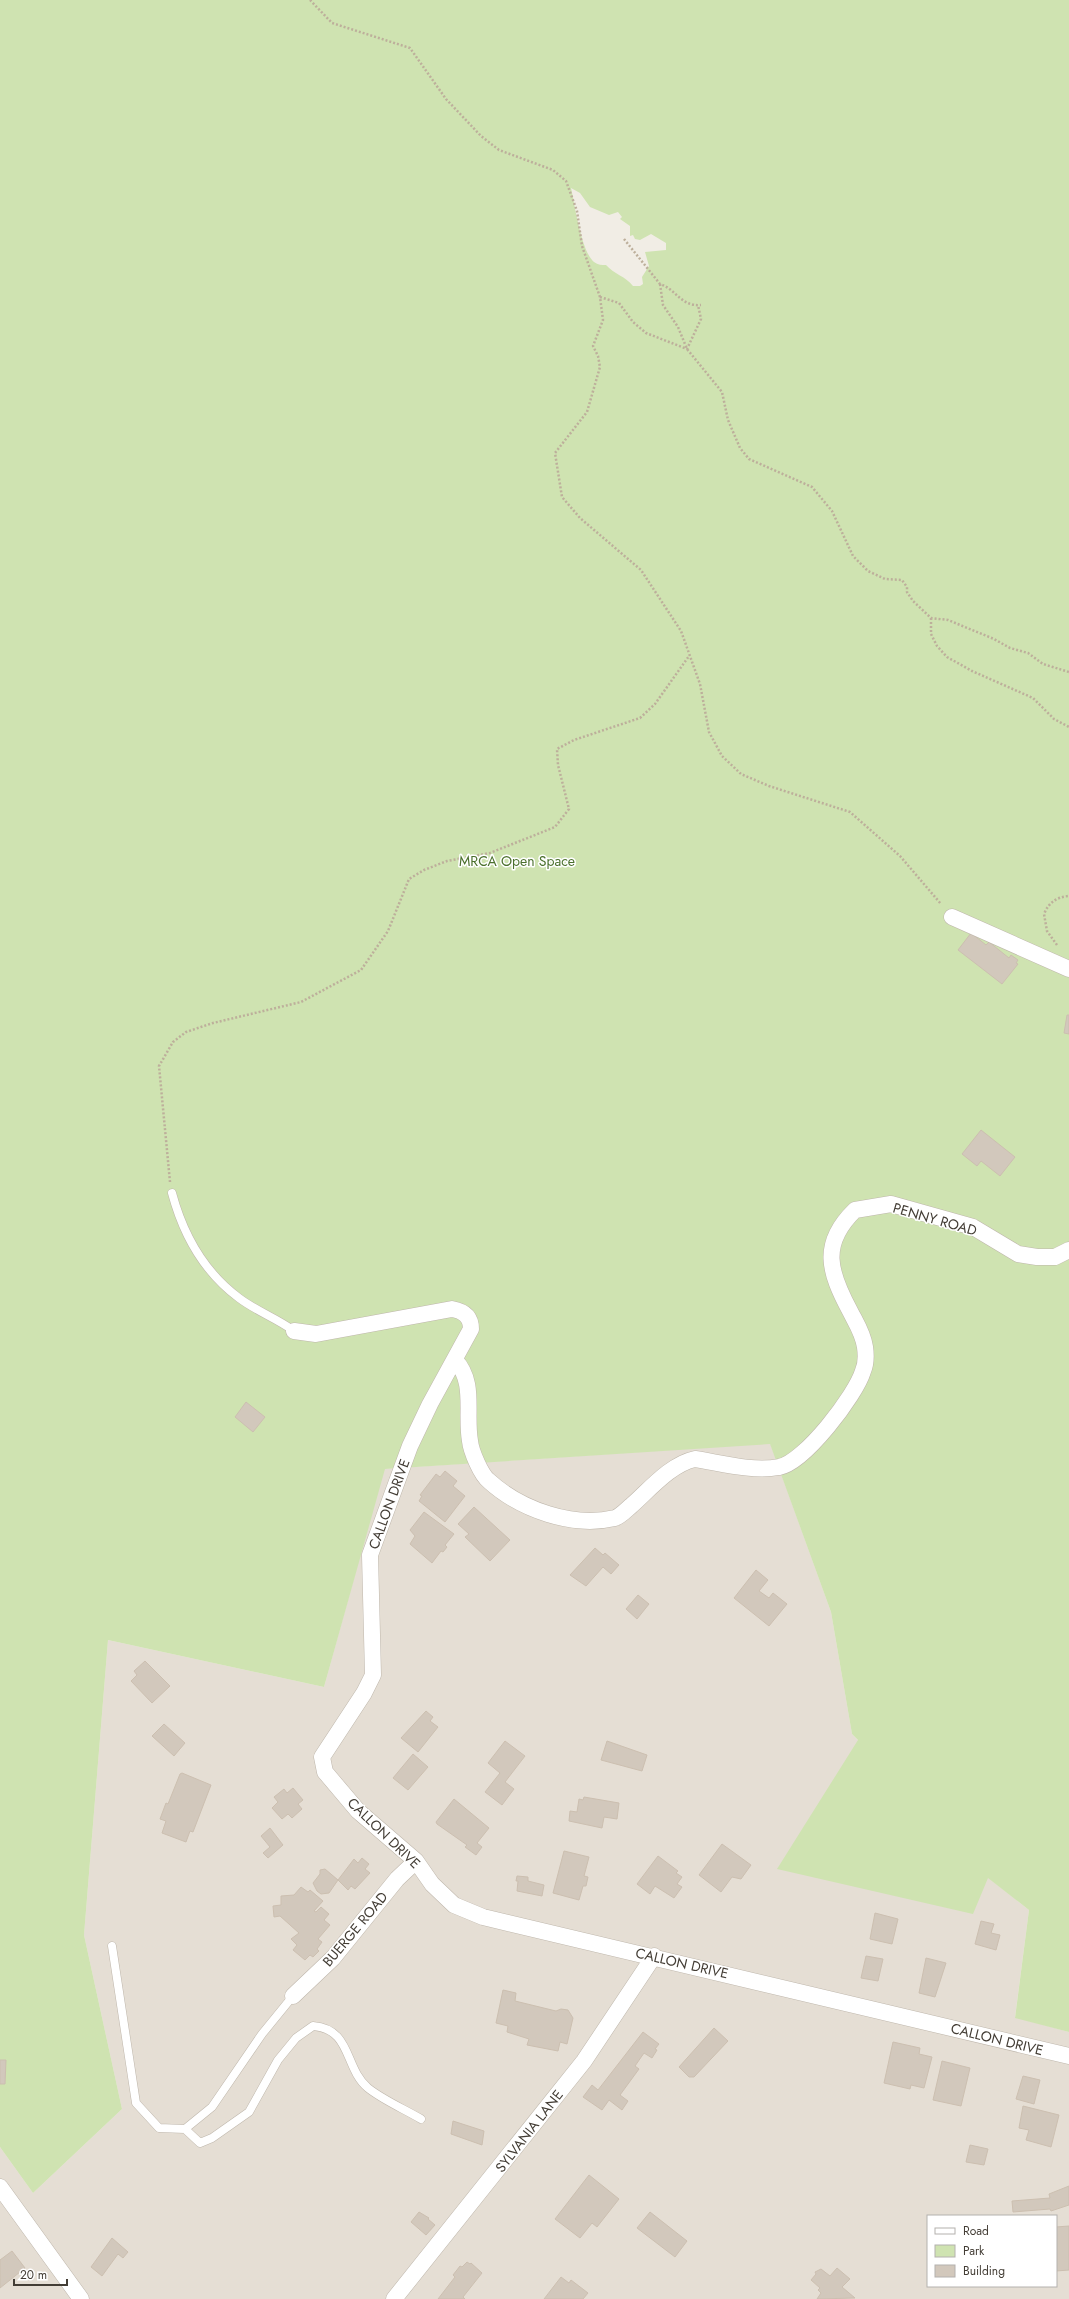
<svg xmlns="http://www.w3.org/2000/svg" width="1069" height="2299" viewBox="0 0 1069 2299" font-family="Jost,sans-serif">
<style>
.residential{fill:#e5ded4;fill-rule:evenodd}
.green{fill:#cfe3b1;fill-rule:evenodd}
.building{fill:#d2c8bc;stroke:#ccbfb0}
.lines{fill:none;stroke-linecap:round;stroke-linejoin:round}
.lane-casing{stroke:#bfb7ac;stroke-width:9}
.street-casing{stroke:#bfb7ac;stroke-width:17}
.path{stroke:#bdaf9b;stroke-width:2.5;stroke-dasharray:2 2;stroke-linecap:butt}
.lane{stroke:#fff;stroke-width:8}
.street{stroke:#fff;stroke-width:16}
.labels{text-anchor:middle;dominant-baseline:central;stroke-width:3;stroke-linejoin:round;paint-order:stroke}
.park-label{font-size:14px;fill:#4b702d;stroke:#fff}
.street-label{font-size:14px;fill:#433d35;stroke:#fff}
</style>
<rect width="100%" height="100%" fill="#f1ede5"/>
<path class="residential" d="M770,1443L831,1612L852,1734L976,1868L1029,1910L1015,2017L1069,2032V2299H0V2147L33,2193L122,2109L84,1935L108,1640L324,1687L384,1469ZM928,2216H1056V2286H928Z"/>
<path class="green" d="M0,0H1069V2032L1015,2018L1029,1910L988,1878L973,1914L777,1869L858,1740L852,1734L831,1612L770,1444L385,1469L324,1687L108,1640L84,1935L122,2109L33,2193L0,2147ZM571,188L580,193L590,207L609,215L618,212L622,217L620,219L630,226V236L633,235L635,239L640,240L651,234L666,243V250L645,252L649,266L642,277L643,284L640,286H633C625,276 614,274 606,265C602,265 598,265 594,262C581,251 575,205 571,188Z"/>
<path class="building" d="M971,933L986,945L989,942L1009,958L1011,955L1018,960L1016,963L1018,964L1002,984L958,950Z
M1067,1015H1069V1034L1064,1033Z
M981,1130L1015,1157L1000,1176L981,1161L977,1166L962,1154Z
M246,1402L265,1417L253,1432L235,1417Z
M445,1471L457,1481L453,1486L465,1496L445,1522L419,1501L422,1496L420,1495L436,1474L440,1477Z
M474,1507L510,1540L490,1561L465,1537L469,1534L458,1524Z
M424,1512L454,1534L445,1545L447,1547L443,1552L441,1551L432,1563L410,1544L415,1536L410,1530Z
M595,1548L603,1555L605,1553L619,1565L611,1574L603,1567L586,1586L570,1575Z
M756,1570L768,1580L759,1591L769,1598L773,1593L787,1604L769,1626L734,1598Z
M638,1595L649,1604L637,1619L626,1609Z
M145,1661L170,1686L152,1703L131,1681L137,1675L134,1671Z
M426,1711L433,1717L430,1721L438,1727L418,1752L401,1738Z
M164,1724L185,1743L174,1756L152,1736Z
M505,1741L525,1756L505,1782L514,1789L502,1805L485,1792L500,1773L488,1763Z
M607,1741L647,1755L642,1771L601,1760Z
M413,1754L428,1767L408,1790L393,1778Z
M182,1773L211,1785L193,1832L190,1831L186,1842L162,1833L166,1821L160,1819L166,1803L168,1804L180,1774Z
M293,1788L303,1800L298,1804L302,1809L292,1818L288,1814L282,1819L272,1808L278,1802L274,1797L284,1789L287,1793Z
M584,1797L619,1803L617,1819L604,1817L602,1828L569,1821L570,1811L577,1812L579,1799L583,1800Z
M454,1799L489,1828L477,1843L482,1847L476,1855L465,1847L467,1845L437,1824L436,1822Z
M270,1828L283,1845L268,1858L263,1853L270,1847L261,1836Z
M722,1844L751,1865L741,1879L732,1877L721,1892L699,1875Z
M564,1851L589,1857L584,1876L588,1877L586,1886H583L579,1900L553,1893Z
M658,1856L678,1871L676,1873L682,1877L677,1884L682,1887L674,1898L655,1886L650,1894L637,1884Z
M362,1858L369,1864L365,1869L370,1873L355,1889L351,1886L348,1890L338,1880L354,1859L358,1863Z
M325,1869L338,1880L329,1893L321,1894L317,1891L313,1883L320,1874V1870Z
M517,1876L528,1877V1881L544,1885L542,1896L517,1891L518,1881H516Z
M301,1887L308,1892L310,1890L323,1901L314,1911L316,1912L321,1907L329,1914L324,1920L330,1925L318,1939L322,1942L317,1949L319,1951L313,1957L310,1955L305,1960L293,1950L297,1945L291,1939L299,1933L280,1916L274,1917L273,1906L281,1905V1896L294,1895Z
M875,1913L898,1919L892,1944L870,1939Z
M981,1921L994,1924L991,1933L1000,1935L996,1950L975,1944Z
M866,1956L883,1959L878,1981L861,1978Z
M926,1958L946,1963L935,1997L919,1993Z
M503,1990L516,1993L515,2001L556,2011L561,2009L568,2010L573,2018L567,2044L560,2042L558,2051L527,2045L529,2039L507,2032L508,2026L496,2023Z
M714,2028L728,2041L694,2077H689L679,2067Z
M643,2032L659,2044L655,2049L657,2050L652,2058L644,2053L635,2066L639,2069L620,2095L628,2101L622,2110L609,2100L602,2110L583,2097L592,2085L598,2090Z
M893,2042L920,2048L919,2054L932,2057L924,2088L911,2085L910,2089L884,2083Z
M0,2060H6L5,2084H0Z
M942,2061L970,2068L961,2106L933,2100Z
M1023,2076L1040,2080L1034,2104L1016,2099Z
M1023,2106L1059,2115L1051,2147L1026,2140L1029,2130L1019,2128Z
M453,2121L484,2131L482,2145L451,2134Z
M970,2145L988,2149L984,2165L966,2162Z
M589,2175L619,2199L597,2227L592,2223L580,2238L555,2219Z
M1069,2186V2205L1051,2211L1050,2209L1013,2212L1012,2201L1050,2198L1049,2194Z
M419,2212L429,2218L428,2219L435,2225L426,2235L411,2222Z
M650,2212L687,2241L675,2257L637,2228Z
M1069,2226V2270L1056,2271V2227Z
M112,2238L128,2252L123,2258L118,2254L102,2276L91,2267Z
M12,2251L25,2268L0,2288V2260Z
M467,2262L470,2264L471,2263L482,2273L463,2297L465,2299H438L455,2277L453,2275L460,2266L462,2267Z
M837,2268L850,2279L842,2287L855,2298L817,2299L821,2293L818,2290L820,2288L811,2280L816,2274L815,2272L821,2269L830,2276Z
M561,2277L569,2283L571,2280L588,2293L583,2299H544Z"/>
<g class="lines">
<defs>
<path id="lane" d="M172,1193C183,1234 204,1272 239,1298C256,1311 276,1318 294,1331
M112,1946L136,2103L159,2128L185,2129L212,2107L262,2034L293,1996
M185,2129L200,2143L212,2138L249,2112L278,2060L296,2038L313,2026C352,2029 344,2068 368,2088C383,2100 404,2109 421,2119"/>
<path id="street" d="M952,917L1069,969
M294,1331L316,1334L452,1309C463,1311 471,1316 471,1329L430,1404L410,1446L370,1555L373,1675L364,1693L322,1757L325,1772L358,1811L416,1861L432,1884L454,1905L483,1917L1069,2056
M455,1360C476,1382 465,1413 470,1441C471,1451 481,1475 489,1481C521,1510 573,1528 615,1518C621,1516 627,1509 632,1505C650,1489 671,1464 695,1459C721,1463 752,1472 779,1467C804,1463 856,1395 863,1371C866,1364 866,1354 865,1347C863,1333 856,1323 850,1311C829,1272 820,1244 855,1210L891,1204L973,1227L1018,1254L1037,1257H1055L1069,1250
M293,1996L333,1958L397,1879L416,1861
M0,2187L81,2299
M394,2299L584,2061L654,1956"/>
</defs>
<use href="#lane" class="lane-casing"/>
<use href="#street" class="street-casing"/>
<path class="path" d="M310,0L332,23L410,48L446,99L481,136L499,150L553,170L566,181L577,211L582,246L600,297L603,320L593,346L598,356L600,367L587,412L555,453L562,497L580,518L641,570L681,631L700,684L709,732L722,756L741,774L769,786L850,812L900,856L941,904
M624,239L660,284C676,289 681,307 701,305
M660,284L663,305L678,327L687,349L722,392L728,420L740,448L749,459L812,487L832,511L853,556L868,571L885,579L902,580L907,587V592L913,601L931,618L948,620L994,639L1010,648L1028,653L1043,664L1069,672
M600,297L619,303L633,322L646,333L687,349L701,319L698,305
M931,618V634L937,646L947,657L972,671L1033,698L1054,719L1069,727
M1057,945L1047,931L1044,914C1049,902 1057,897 1069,896
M170,1182L159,1066L173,1042L186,1032L213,1023L301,1002L361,970L388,931L409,879L424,870L447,861L490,853L555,827L569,809L558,765L557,749L574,740L640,718L655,704L689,656"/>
<use href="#lane" class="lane"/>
<use href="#street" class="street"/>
</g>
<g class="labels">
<g class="park-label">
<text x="517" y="861">MRCA Open Space</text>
</g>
<g class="street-label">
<text transform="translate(935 1219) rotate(16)">PENNY ROAD</text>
<text transform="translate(389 1504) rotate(-70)">CALLON DRIVE</text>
<text transform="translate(384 1833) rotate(44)">CALLON DRIVE</text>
<text transform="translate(355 1929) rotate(-50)">BUERGE ROAD</text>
<text transform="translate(682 1963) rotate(13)">CALLON DRIVE</text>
<text transform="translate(997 2039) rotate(14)">CALLON DRIVE</text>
<text transform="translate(529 2131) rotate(-52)">SYLVANIA LANE</text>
</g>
</g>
<rect x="927" y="2215" width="130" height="72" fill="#ffffff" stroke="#b4b1ae"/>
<rect x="935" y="2228" width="20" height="6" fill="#ffffff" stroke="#b4b1ae"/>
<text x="963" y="2235" font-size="12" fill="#433d35">Road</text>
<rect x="935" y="2245" width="20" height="12" fill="#cfe3b1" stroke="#b4b1ae"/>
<text x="963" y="2255" font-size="12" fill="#433d35">Park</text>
<rect x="935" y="2265" width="20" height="12" fill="#d2c8bc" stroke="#b4b1ae"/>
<text x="963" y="2275" font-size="12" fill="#433d35">Building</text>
<path d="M14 2279v6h53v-6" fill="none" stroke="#433d35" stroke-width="2"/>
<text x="20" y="2279" font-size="12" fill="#433d35" stroke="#ffffff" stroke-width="3" paint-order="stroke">20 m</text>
</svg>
